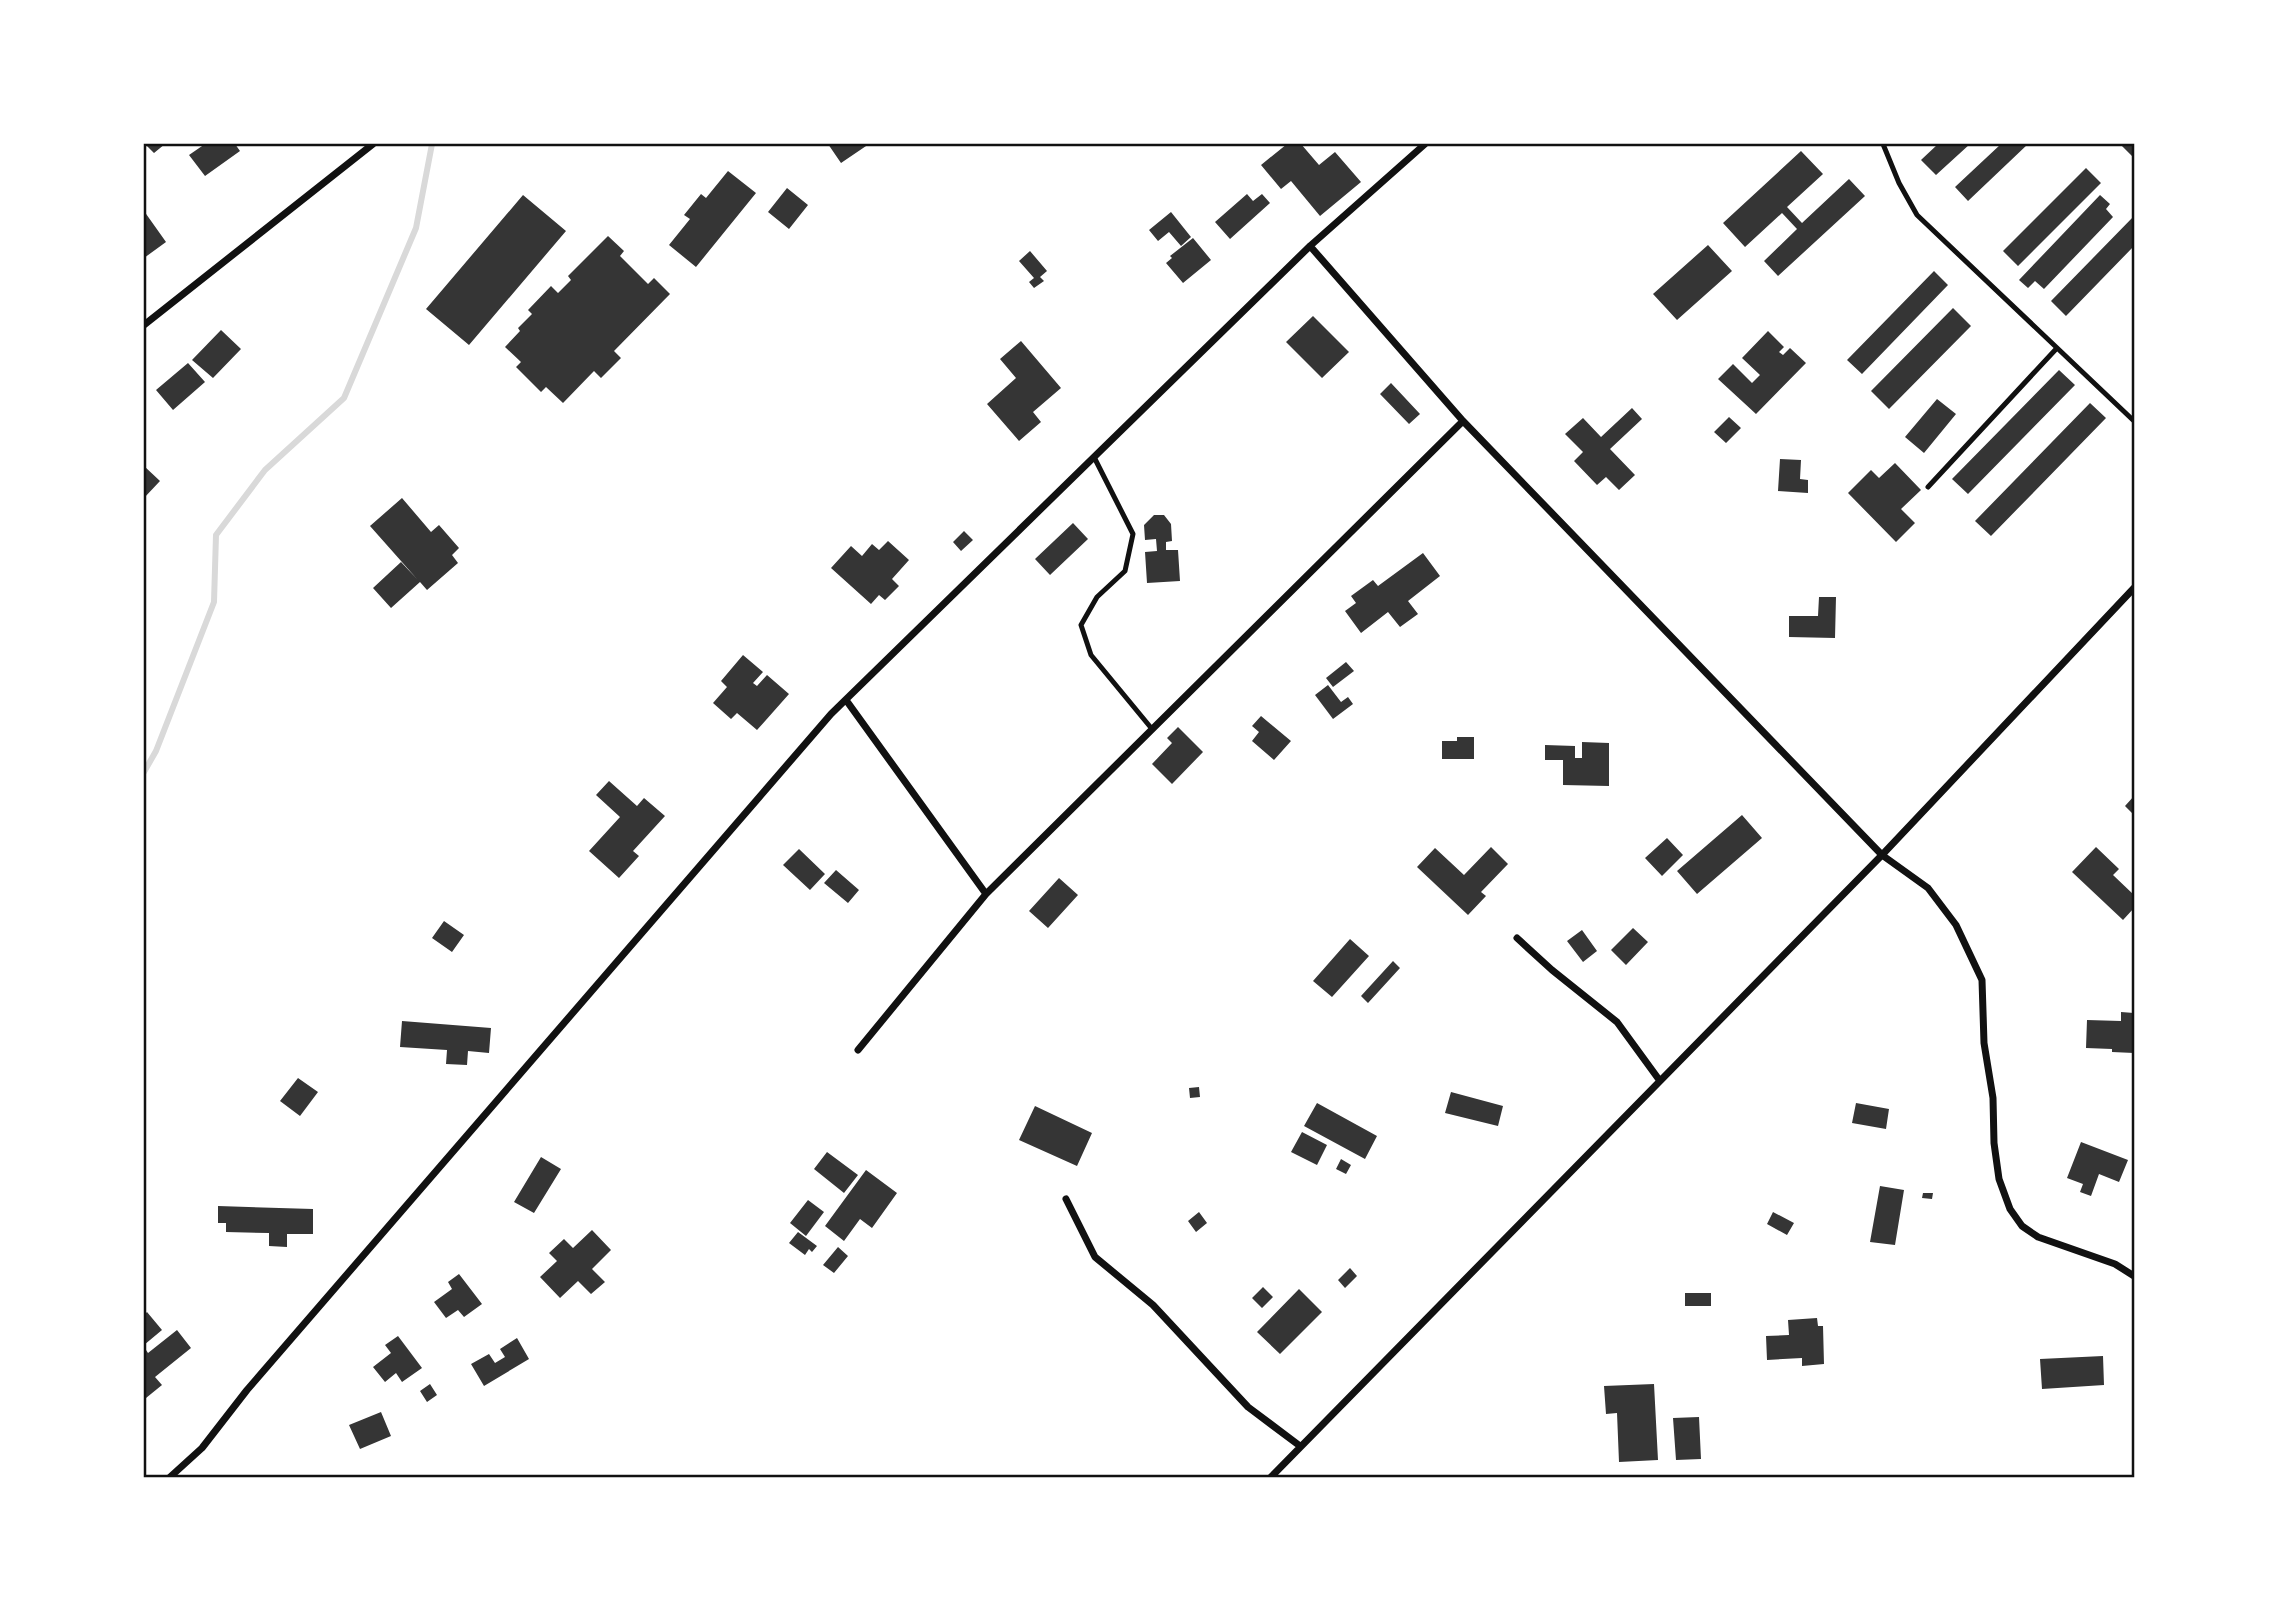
<svg xmlns="http://www.w3.org/2000/svg" width="2278" height="1621" viewBox="0 0 2278 1621" font-family="'Space Grotesk',sans-serif">
<style>
.lines{fill:none;stroke-linecap:round;stroke-linejoin:round}
.stream{stroke:#d9d9d9;stroke-width:6}
.building{fill:#353535}
.service{stroke:#111;stroke-width:5}
.minor{stroke:#111;stroke-width:7}
.neatline{fill:none;stroke:#111;stroke-width:2.5}
</style>
<rect width="100%" height="100%" fill="#fff"/>
<g class="lines">
<path class="stream" d="M144,772L156,751L214,602L216,535L265,470L344,398L416,228L432,144"/>
</g>
<path class="building" d="M145,144H165L154,153Z
M205,144H235L240,151L205,176L189,155Z
M828,144H869L841,163Z
M1287,144H1301L1319,165L1335,152L1361,182L1320,216L1291,181L1281,189L1261,165Z
M1938,144H1970L1936,175L1921,160Z
M2001,144H2028L1968,201L1955,187Z
M2120,144H2134V155L2133,157Z
M1801,151L1823,174L1787,207L1802,223L1849,179L1865,196L1778,276L1764,261L1797,229L1782,213L1745,247L1723,223Z
M2086,168L2101,183L2018,266L2003,251Z
M728,171L756,193L696,267L669,245L690,219L684,215L701,194L706,198Z
M787,188L808,205L789,229L768,212Z
M1247,194L1253,201L1262,194L1270,203L1230,239L1215,222Z
M523,195L566,231L469,345L426,309Z
M2100,195L2110,204L2106,209L2113,217L2044,289L2035,281L2028,288L2019,280Z
M144,211L166,242L144,258Z
M1171,212L1191,237L1181,246L1169,232L1158,241L1149,230Z
M2134,216V246L2066,316L2051,301Z
M608,236L624,251L620,256L648,284L654,278L670,294L614,351L621,358L601,378L594,371L563,403L546,387L541,392L516,367L521,362L505,347L520,331L518,328L532,314L528,310L551,286L558,293L571,280L568,276Z
M1193,238L1211,260L1183,283L1166,263L1172,258L1170,256Z
M1708,245L1732,271L1677,320L1653,294Z
M1030,251L1047,271L1040,277L1044,281L1034,288L1029,282L1034,278L1019,261Z
M1934,271L1948,285L1862,374L1847,360Z
M1953,308L1971,326L1889,409L1871,391Z
M1313,316L1349,352L1322,378L1286,342Z
M221,330L241,349L213,378L192,360Z
M1768,331L1784,347L1779,352L1783,355L1790,348L1806,363L1756,414L1718,379L1733,364L1752,383L1760,375L1742,358Z
M1021,341L1061,388L1033,412L1041,422L1019,441L987,404L1016,378L1000,359Z
M188,363L205,382L173,410L156,390Z
M2059,370L2075,385L1968,494L1952,479Z
M1391,383L1420,414L1409,424L1380,394Z
M1937,399L1956,414L1924,453L1905,437Z
M2090,403L2106,418L1991,536L1975,521Z
M1632,408L1642,419L1610,449L1635,475L1619,490L1606,477L1597,485L1574,461L1583,452L1565,434L1583,418L1601,437Z
M1729,417L1741,428L1726,443L1714,432Z
M1780,459L1801,460L1800,479L1808,480V493L1778,491Z
M1895,463L1921,490L1901,509L1915,523L1896,542L1848,493L1871,470L1879,478Z
M144,466L160,481L144,498Z
M402,498L431,532L439,525L459,548L452,555L458,563L427,590L420,582L391,608L373,588L401,562L417,579L370,526Z
M1154,515H1164L1171,524L1172,541L1166,542V550H1178L1180,581L1147,583L1145,552L1157,551L1156,539L1145,540L1144,525Z
M1073,523L1088,539L1050,575L1035,559Z
M964,531L973,540L961,551L953,542Z
M888,541L909,560L892,579L899,586L885,600L879,595L871,604L831,568L851,546L862,556L872,544L879,550Z
M1423,553L1440,576L1408,601L1418,614L1400,627L1388,612L1361,633L1345,611L1356,603L1351,596L1373,580L1378,586Z
M1819,597H1836L1835,638L1789,637V616H1818Z
M743,655L763,672L753,683L757,686L767,675L789,694L757,730L737,713L731,719L713,703L727,687L721,681Z
M1346,662L1354,671L1333,687L1326,678Z
M1328,685L1341,702L1348,697L1353,704L1333,719L1315,695Z
M1261,716L1291,741L1274,760L1252,741L1259,732L1252,726Z
M1178,727L1203,752L1172,784L1152,764L1172,743L1167,738Z
M1457,737H1474V759H1442V741H1457Z
M1582,742L1609,743V786L1563,785V760H1545V745L1575,746V758H1582Z
M609,781L637,806L644,798L665,816L633,851L639,856L619,878L589,851L620,817L596,795Z
M2134,796V815L2125,806Z
M1742,815L1762,838L1697,894L1677,871Z
M1667,838L1683,855L1662,876L1645,858Z
M1491,847L1508,864L1481,892L1486,896L1468,915L1417,867L1435,848L1464,875Z
M2096,847L2119,869L2113,875L2134,895V908L2123,920L2072,872Z
M799,849L825,874L810,890L783,865Z
M836,870L859,890L848,903L824,883Z
M1059,878L1078,895L1048,928L1029,911Z
M444,921L464,935L452,952L432,938Z
M1633,928L1648,942L1626,965L1611,950Z
M1582,930L1597,951L1583,962L1567,941Z
M1350,939L1369,956L1332,997L1313,981Z
M1393,961L1400,968L1368,1003L1361,996Z
M2121,1012L2134,1013V1053L2112,1052V1049L2086,1048L2087,1020L2121,1021Z
M402,1021L491,1028L489,1053L468,1051L467,1065L446,1064L447,1050L400,1047Z
M298,1078L318,1092L300,1116L280,1101Z
M1199,1087L1200,1097L1190,1098L1189,1088Z
M1451,1092L1503,1106L1498,1126L1445,1113Z
M1317,1103L1377,1136L1365,1159L1304,1126Z
M1856,1103L1889,1109L1886,1129L1852,1123Z
M1035,1106L1092,1133L1077,1166L1019,1140Z
M1302,1132L1327,1145L1317,1165L1291,1152Z
M2081,1142L2128,1160L2119,1182L2099,1174L2091,1196L2080,1192L2083,1184L2067,1178Z
M827,1152L858,1175L844,1193L814,1169Z
M541,1157L561,1169L534,1213L514,1202Z
M1341,1159L1351,1165L1346,1174L1336,1169Z
M866,1170L897,1193L872,1228L860,1219L844,1241L825,1226Z
M1880,1186L1904,1190L1895,1245L1870,1242Z
M1923,1193H1933L1932,1199L1922,1198Z
M808,1200L824,1212L806,1236L790,1223Z
M218,1206L313,1209V1234H287V1247L269,1246V1233L226,1232V1223H218Z
M1199,1212L1207,1223L1196,1232L1188,1221Z
M1773,1212L1794,1223L1787,1235L1767,1224Z
M592,1230L611,1250L592,1269L605,1282L591,1294L578,1281L560,1298L540,1277L557,1261L549,1253L564,1239L573,1248Z
M798,1232L817,1246L812,1252L809,1249L805,1255L789,1243Z
M838,1247L848,1256L834,1273L823,1265Z
M1350,1268L1357,1276L1345,1288L1338,1280Z
M459,1274L482,1304L464,1317L458,1310L446,1318L434,1302L452,1289L448,1282Z
M1263,1287L1273,1297L1262,1308L1252,1298Z
M1299,1289L1322,1312L1280,1354L1257,1332Z
M1685,1293H1711V1306H1685Z
M147,1312L162,1330L144,1345V1315Z
M1817,1318L1818,1326H1823L1824,1364L1802,1366V1358L1767,1360L1766,1336L1789,1335L1788,1320Z
M177,1330L191,1348L155,1377L162,1385L146,1398L144,1394V1347L148,1353Z
M398,1336L422,1368L402,1382L396,1373L385,1382L373,1367L391,1353L385,1345Z
M517,1338L529,1359L484,1386L471,1364L489,1354L495,1363L505,1357L500,1349Z
M2103,1356L2104,1385L2042,1389L2040,1359Z
M430,1384L437,1395L427,1402L420,1391Z
M1654,1384L1658,1460L1619,1462L1617,1413L1606,1414L1604,1386Z
M381,1412L391,1436L360,1449L349,1425Z
M1699,1417L1701,1459L1676,1460L1673,1418Z"/>
<g class="lines">
<path class="service" d="M1883,144L1899,183L1917,215L2134,421
M1094,457L1133,534L1125,571L1097,597L1081,625L1091,655L1152,729
M1928,487L2057,348"/>
<path class="minor" d="M1310,246L1463,421L1882,855L1928,888L1956,925L1982,980L1984,1043L1993,1098L1994,1143L1999,1179L2010,1209L2022,1226L2038,1237L2115,1264L2134,1276
M144,325L373,144
M846,700L986,894
M1517,938L1552,970L1617,1022L1660,1081
M858,1050L986,894L1463,421
M1066,1199L1095,1257L1153,1305L1248,1407L1300,1446
M169,1478L202,1448L247,1390L831,714L1310,246L1425,144
M1270,1478L1882,855L2134,588"/>
</g>
<rect width="2278" height="1621" fill="none" stroke="#ffffff" stroke-width="290"/>
<rect x="145" y="145" width="1988" height="1331" class="neatline"/>
</svg>
